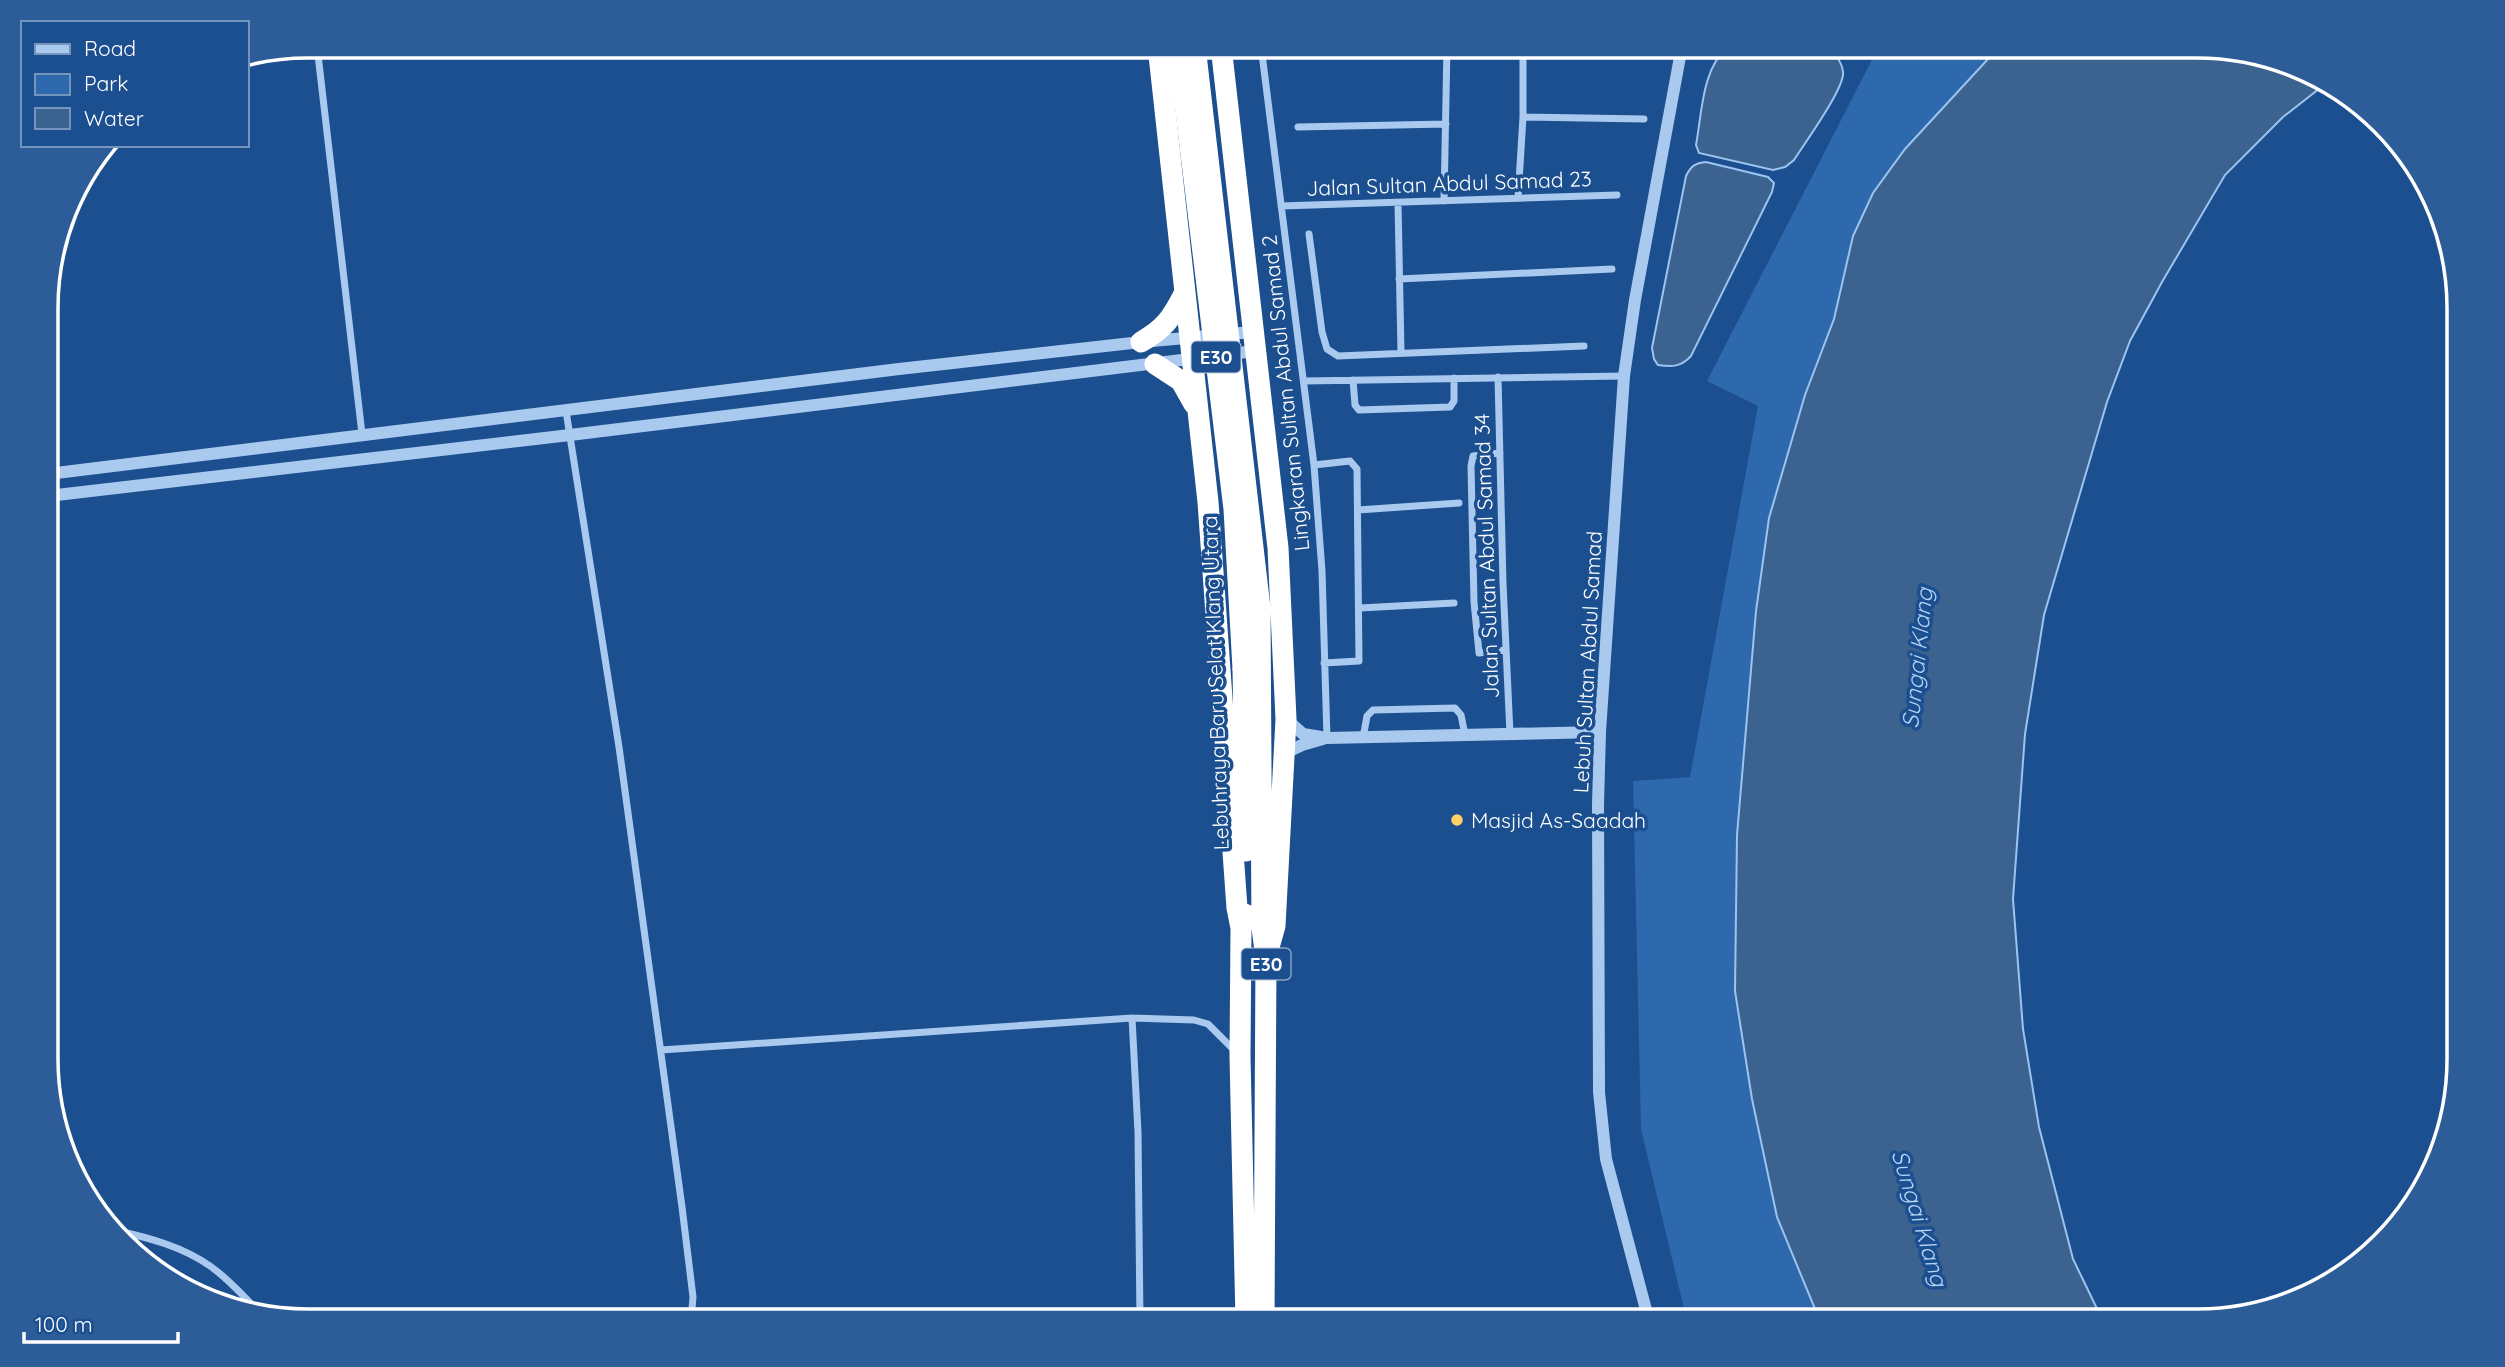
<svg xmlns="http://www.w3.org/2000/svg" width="2505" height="1367" viewBox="0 0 2505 1367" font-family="Quicksand,sans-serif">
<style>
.green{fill:#2e69ad}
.water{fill:#3c6290;stroke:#9cc4f0;stroke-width:2}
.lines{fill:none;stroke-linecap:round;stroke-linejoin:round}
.minor{stroke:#a9c9ee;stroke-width:7}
.tertiary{stroke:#a9c9ee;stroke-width:12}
.motorway{stroke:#fff;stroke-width:21}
.motorway-bridge{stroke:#fff;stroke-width:21}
.poi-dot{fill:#ffd166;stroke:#1b4f8f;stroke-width:2.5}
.labels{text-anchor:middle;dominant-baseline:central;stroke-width:7;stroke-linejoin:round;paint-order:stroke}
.shield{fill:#1b4f8f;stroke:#bbcadd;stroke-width:2}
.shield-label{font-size:19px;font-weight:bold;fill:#fff}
.street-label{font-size:21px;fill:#fff;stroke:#1b4f8f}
.poi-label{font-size:21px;fill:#fff;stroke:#1b4f8f;text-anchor:start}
.water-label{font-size:23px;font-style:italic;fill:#b5d3f5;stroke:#1b4f8f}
.rim{fill:none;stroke:#fff;stroke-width:3.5}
</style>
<rect width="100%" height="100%" fill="#1b4f8f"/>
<path class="green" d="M1879,46H2000L1905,149L1873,193L1853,236L1834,319L1805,395L1770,518L1756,611L1737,835L1735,991L1752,1099L1777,1217L1820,1321H1687L1641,1129L1633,781L1690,777L1758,406L1707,381Z"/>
<path class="water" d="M1728,46H1824C1833,51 1842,61 1843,72C1845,88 1804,144 1794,160L1785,167L1773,170L1699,153L1696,145C1702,112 1702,69 1728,46Z
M2000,46H2197L2265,54L2329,81L2283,117L2225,175L2162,282L2130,341L2107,402L2044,615L2025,734L2013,899L2023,1029L2039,1127L2073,1259L2103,1321H1820L1777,1217L1752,1099L1735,991L1737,835L1756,611L1769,518L1805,395L1834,319L1853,236L1873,193L1905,149Z
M1706,162L1768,177L1774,183L1772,192L1691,356C1681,367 1672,367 1658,365L1654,359L1652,348L1686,176C1691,166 1695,163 1706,162Z"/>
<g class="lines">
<path class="minor" d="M317,46L362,434
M1261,46L1314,465L1322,571L1327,738
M1296,51L1447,49
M1523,117L1644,119
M1298,127L1446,124
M1518,198L1523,117V46
M1444,201L1447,46
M1398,203L1401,352
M1281,206L1617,195
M1309,234L1322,332L1327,349L1338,356L1584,346
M1399,279L1612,269
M1498,377L1503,583L1510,734
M1353,380L1355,405L1359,410L1450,407L1454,401V378
M1304,381L1624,376
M566,411L619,747L682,1207L693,1297L691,1321
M1500,453L1473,456L1471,466L1474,602L1479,653L1506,650
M1314,465L1350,461L1357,469L1359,661L1324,663
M1358,510L1459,503
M1360,608L1454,603
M1363,738L1367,716L1373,710L1455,708L1461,715L1465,735
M1132,1018L1138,1132L1140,1321
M661,1050L1132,1018L1194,1020L1208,1024L1235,1051
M118,1231C150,1238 183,1247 210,1266C229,1279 246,1299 262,1315"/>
<path class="tertiary" d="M48,474L899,369L1141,342L1252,332
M48,496L570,435L1255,351
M1286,719L1303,734L1327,738L1600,732
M1283,754L1302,745L1323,739
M1649,1321L1606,1159L1599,1092L1598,805L1600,732L1624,376L1635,300L1682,46"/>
<path class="motorway" d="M1158,46L1208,502L1237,908L1241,928
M1221,46L1278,548L1286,719L1275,926L1266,958
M1141,342C1165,328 1171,319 1184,294
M1155,364L1181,381L1194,404
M1260,608L1262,928L1266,958L1264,1321
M1243,669L1246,851
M1245,914L1241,928L1240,1057L1246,1321"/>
<path class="motorway-bridge" d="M1178,46L1234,509L1243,669
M1195,46L1260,608"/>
</g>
<circle class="poi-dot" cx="1457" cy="820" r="7"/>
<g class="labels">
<g class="shield">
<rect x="1191.5" y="341.5" width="49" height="31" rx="5"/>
<rect x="1241.5" y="948.5" width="49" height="31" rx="5"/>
</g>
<g class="shield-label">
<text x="1216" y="357">E30</text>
<text x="1266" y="964">E30</text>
</g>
<g class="street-label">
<text transform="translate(1449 183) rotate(-2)">Jalan Sultan Abdul Samad 23</text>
<text transform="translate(1285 393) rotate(-96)">Lingkaran Sultan Abdul Samad 2</text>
<text transform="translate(1486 556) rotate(-92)">Jalan Sultan Abdul Samad 34</text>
<text transform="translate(1587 662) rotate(-87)">Lebuh Sultan Abdul Samad</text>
<text transform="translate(1215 683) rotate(-92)">Lebuhraya Baru Selat Klang Utara</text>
</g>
<g class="poi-label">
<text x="1471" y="820">Masjid As-Saadah</text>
</g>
<g class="water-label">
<text transform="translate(1917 658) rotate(-84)">Sungai Klang</text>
<text transform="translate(1920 1218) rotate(73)">Sungai Klang</text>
</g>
</g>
<path d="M0 0H2505V1367H0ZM308 58H2197A250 250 0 0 1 2447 308V1059A250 250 0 0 1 2197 1309H308A250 250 0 0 1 58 1059V308A250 250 0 0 1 308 58Z" fill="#2d5d98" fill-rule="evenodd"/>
<path class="rim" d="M308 58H2197A250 250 0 0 1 2447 308V1059A250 250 0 0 1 2197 1309H308A250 250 0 0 1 58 1059V308A250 250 0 0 1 308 58Z"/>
<rect x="21" y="21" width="228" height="126" fill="#1b4f8f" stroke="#7695bc" stroke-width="2"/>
<rect x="35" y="44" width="35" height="10" fill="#a9c9ee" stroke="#7695bc" stroke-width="2"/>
<text x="84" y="56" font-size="21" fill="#ffffff">Road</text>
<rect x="35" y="74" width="35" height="21" fill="#2e69ad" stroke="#7695bc" stroke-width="2"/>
<text x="84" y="91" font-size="21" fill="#ffffff">Park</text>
<rect x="35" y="108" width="35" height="21" fill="#3c6290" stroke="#7695bc" stroke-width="2"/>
<text x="84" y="126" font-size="21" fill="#ffffff">Water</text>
<path d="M24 1332v10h154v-10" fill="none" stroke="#ffffff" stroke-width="3.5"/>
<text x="35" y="1332" font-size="21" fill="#ffffff" stroke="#1b4f8f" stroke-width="5" paint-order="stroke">100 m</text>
</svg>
